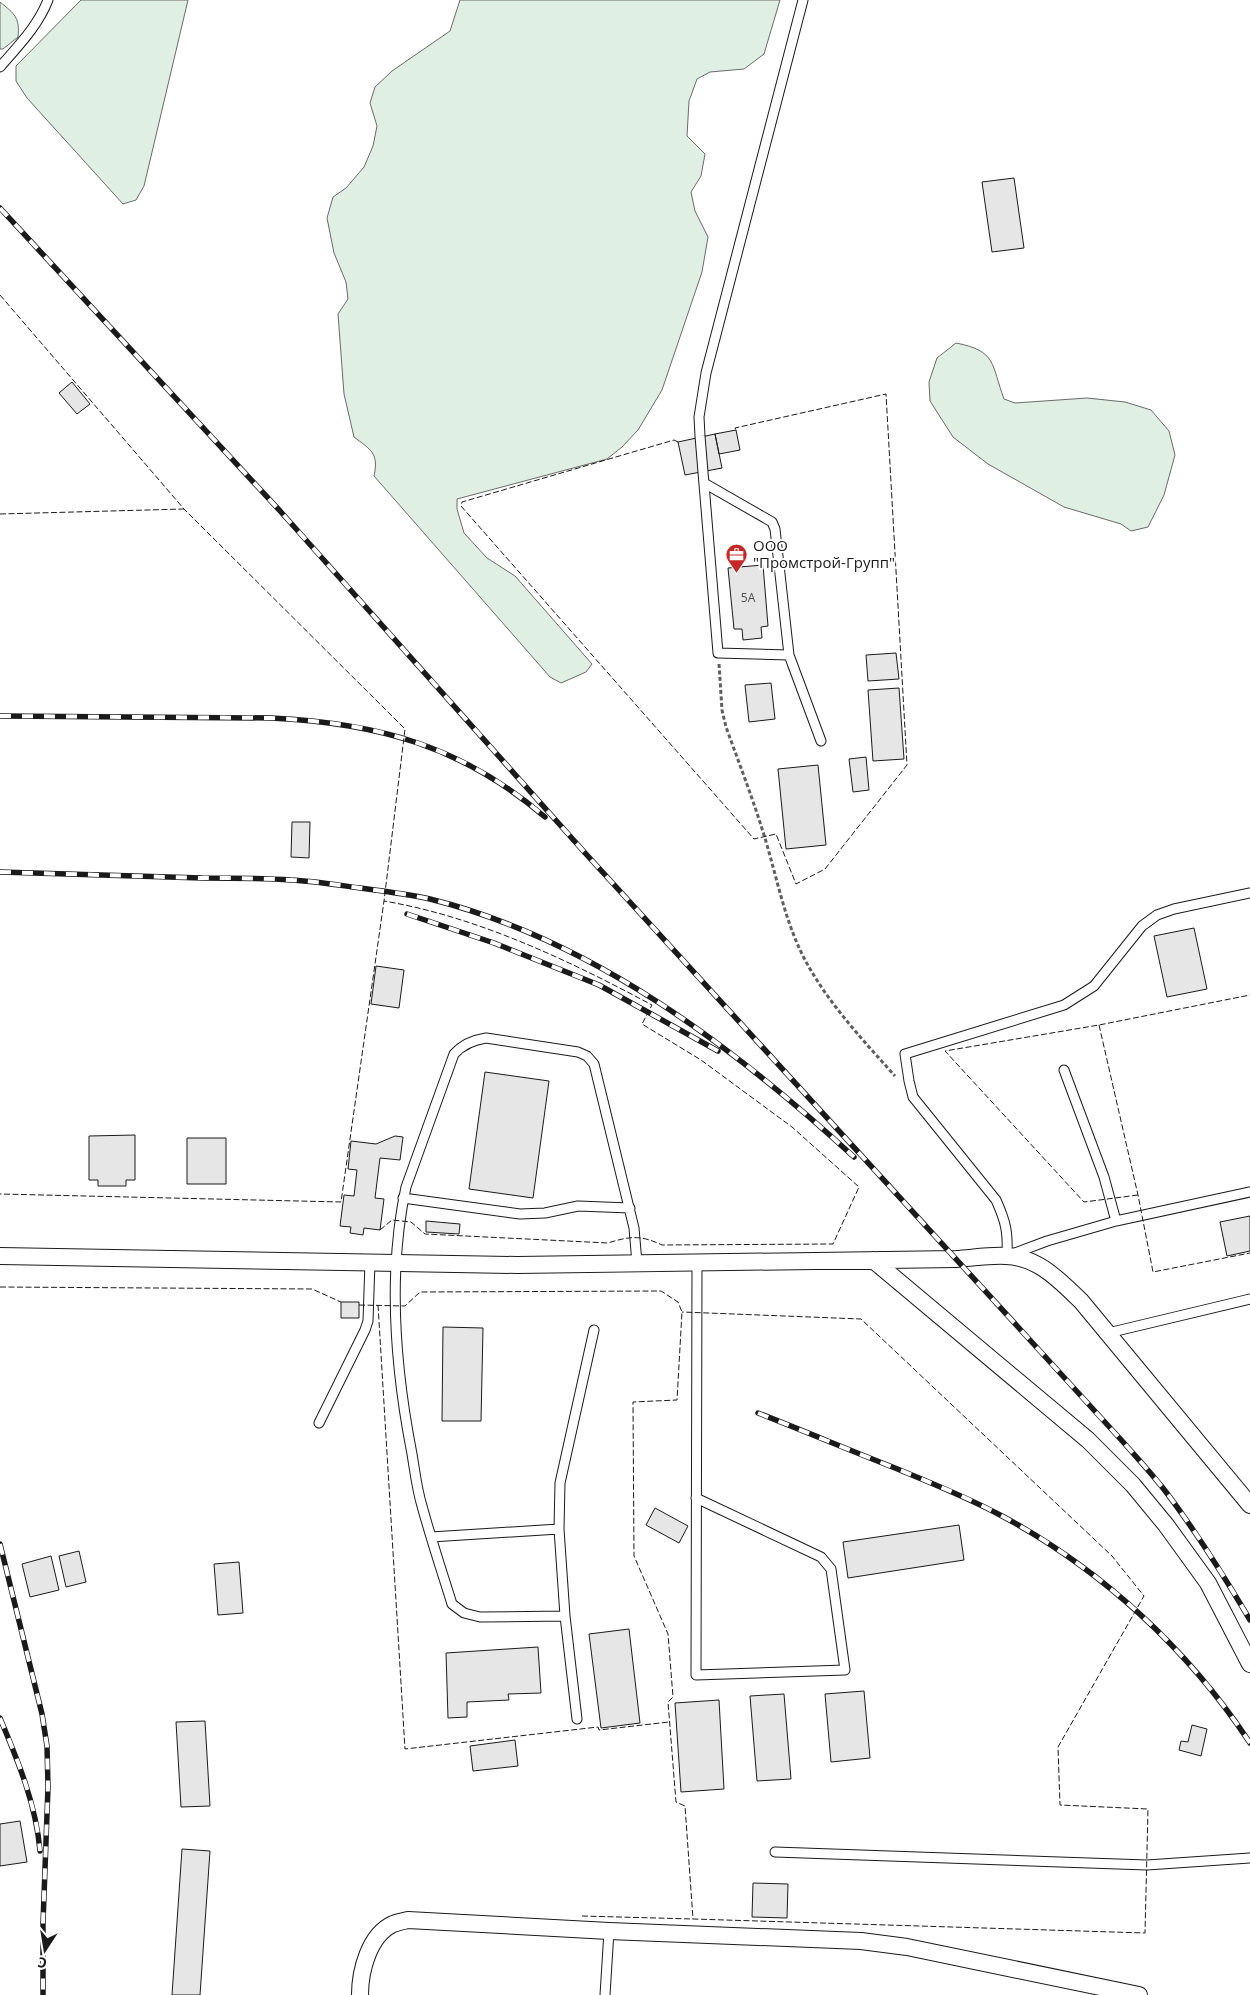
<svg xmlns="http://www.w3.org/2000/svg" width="1250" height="1995" viewBox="0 0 1250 1995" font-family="'Open Sans',sans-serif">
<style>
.green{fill:#e0efe3;stroke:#6a6a6a}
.building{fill:#e6e6e6;stroke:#1a1a1a}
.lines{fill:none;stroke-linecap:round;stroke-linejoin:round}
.lane-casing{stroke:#1a1a1a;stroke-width:11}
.street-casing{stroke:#1a1a1a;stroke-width:18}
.path{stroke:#5f5f5f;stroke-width:3;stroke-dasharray:4 2.5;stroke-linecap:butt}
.lane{stroke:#fff;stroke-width:9}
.street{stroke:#fff;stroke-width:16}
.rail-casing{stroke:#1a1a1a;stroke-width:5.5}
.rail{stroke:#fff;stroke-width:4;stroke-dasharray:11;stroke-linecap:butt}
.fence{stroke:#1a1a1a;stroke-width:1;stroke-dasharray:6 2.5;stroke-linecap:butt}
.labels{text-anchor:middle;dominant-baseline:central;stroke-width:4;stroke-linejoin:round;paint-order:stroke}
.number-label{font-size:12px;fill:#4d4d4d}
.poi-label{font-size:15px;fill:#1a1a1a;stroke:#fff;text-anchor:start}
</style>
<rect width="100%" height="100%" fill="#fff"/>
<path class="green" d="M81,0H188L144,186L136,200L123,204L27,98L16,81V66Z
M460,0H780L764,54L744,69L710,72L697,79L689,101L687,136L705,154L701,176L691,192L695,211L708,237L702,272L662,390L638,430L622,447L607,459L457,499V509L464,533L487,558L515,576L592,664L586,672L561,683L550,677L374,476C379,453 371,450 354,437L344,394L338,314L348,299L346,282L334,253L327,218L333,197L346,188L364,167L373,146L377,126L370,103L375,87L392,71L450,31Z
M0,2C15,14 20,18 18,37L3,49H0Z
M956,343C997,351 991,364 1004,399L1015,403L1087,398L1125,402L1151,410L1169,431L1175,455L1164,495L1148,527L1131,531L1121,524L1064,507L988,464L953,437L930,401L929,382L937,358Z"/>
<path class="building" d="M1014,178L1024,248L992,252L982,182Z
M72,382L90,404L77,414L59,393Z
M736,430L740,450L719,454L715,434Z
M715,434L722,468L685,475L678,442Z
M763,565L768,626L761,627L762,638L743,640L742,629H734L728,568Z
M896,653L899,679L868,681L866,655Z
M771,683L775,719L749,722L745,685Z
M899,688L904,759L873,761L868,690Z
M866,757L869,790L853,792L849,759Z
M818,765L826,845L786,849L778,769Z
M292,822H310L309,858L291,857Z
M1194,928L1207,989L1167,997L1154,936Z
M376,966L404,970L399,1008L371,1004Z
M485,1072L549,1081L533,1198L469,1189Z
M135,1135V1180H126V1186H98V1180H89V1136Z
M395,1136L403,1137L400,1160L380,1158L375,1198L384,1199L380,1230L364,1228L363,1235L350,1233L351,1227L340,1226L344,1195L354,1196L357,1170L348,1169L351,1141L376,1144Z
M187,1138H226V1184H187Z
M1250,1216V1251L1227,1256L1220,1222Z
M426,1221L460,1224L459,1234L426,1232Z
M341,1302H359V1318H341Z
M443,1327L483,1328L481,1421H442Z
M655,1508L688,1526L679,1543L646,1525Z
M959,1525L964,1560L848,1578L843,1542Z
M79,1551L86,1582L66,1587L59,1556Z
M51,1556L59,1590L30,1597L22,1564Z
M239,1562L243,1613L218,1615L214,1564Z
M629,1629L640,1723L601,1728L589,1634Z
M538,1647L541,1693L508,1694L509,1700L467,1702V1717L448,1718L446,1653Z
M864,1691L870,1758L831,1762L825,1694Z
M784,1694L791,1779L757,1781L750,1696Z
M719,1700L724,1789L681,1792L675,1703Z
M205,1721L210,1806L181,1807L176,1722Z
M1192,1725L1207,1729L1201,1756L1179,1750L1181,1741L1188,1742Z
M515,1740L518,1766L473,1771L470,1746Z
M20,1821L27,1862L0,1866V1824Z
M182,1849L210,1851L200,1995H172Z
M753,1883L788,1884L787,1918L752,1917Z"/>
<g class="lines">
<defs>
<path id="lane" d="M803,0L706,373L699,417L700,436L718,653L789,655L821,741
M0,67C18,46 38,26 48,0
M704,483L772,522L775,529L789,655
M1250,893L1174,909L1157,915L1142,926L1094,986L1064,1005L905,1054L909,1081L913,1097L996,1200C1006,1222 1008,1232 1007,1256L1047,1241L1116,1221L1250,1192
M1064,1070L1104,1177L1116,1221
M403,1198L520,1214L545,1213L578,1206L630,1208
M1108,1333L1250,1299
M319,1423L365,1330L368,1321L370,1262
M696,1498L821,1557L831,1569L845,1670L696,1675L697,1262
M431,1537L559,1529
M565,1616L559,1529L560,1483L594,1330
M577,1719L565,1616L480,1617L464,1613L452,1604C442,1572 431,1539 422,1506C417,1490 415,1472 412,1454C395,1367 387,1275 406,1187L454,1054C463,1044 473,1040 486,1038L578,1052L587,1056L594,1064L634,1228L637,1263
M775,1852L1147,1865L1250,1858
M605,1995L609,1931"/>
<path id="street" d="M0,1256L517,1265L956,1259C972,1258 990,1255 1006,1256C1038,1257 1059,1280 1081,1301L1250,1505
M873,1260L1088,1440L1133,1485L1166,1525L1208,1583L1250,1664
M360,1995C360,1971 369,1935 393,1924C398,1922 404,1921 408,1920L609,1931L861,1941L907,1947L1139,1995"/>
</defs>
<use href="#lane" class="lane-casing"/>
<use href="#street" class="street-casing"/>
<path class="path" d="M719,664L722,710L726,727C739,763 753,799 764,835C777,877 784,919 804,958C827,1002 862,1039 895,1076"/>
<use href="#lane" class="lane"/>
<use href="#street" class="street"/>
<defs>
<path id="rail" d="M0,208L281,512L586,854L1124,1443C1138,1459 1153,1475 1166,1492C1197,1533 1224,1576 1250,1620
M0,716L271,718C378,723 462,746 545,817
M0,872C67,874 134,876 202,878C231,878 261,878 291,880C314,881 337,885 360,888C383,891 407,894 430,899C591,939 734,1047 854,1157
M407,914L494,943L599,985L718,1051
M758,1413C804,1431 849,1450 895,1468C931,1483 967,1497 1002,1516C1101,1569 1188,1649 1250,1743
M0,1544L42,1714L47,1746L48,1787L43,1923V1995
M0,1718C18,1761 36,1804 40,1851"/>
</defs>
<use href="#rail" class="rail-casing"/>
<use href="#rail" class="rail"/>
<path class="fence" d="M0,295L184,509L405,729L384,901L341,1202L0,1194
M678,442L674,440L462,502L461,506L754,839L776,834L796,884L825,869L907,765L886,394L735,428L736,430
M0,514L184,509
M1099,1025L1138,1195L1153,1272L1250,1253
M1138,1195L1084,1202L945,1051L1099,1025L1250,995
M380,1230L392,1220L411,1222L425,1234L608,1243C630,1236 641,1235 662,1245L833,1244L859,1187L792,1127L701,1060L642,1024L652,1005C568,960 478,917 384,901
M0,1287L312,1289L341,1302
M359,1305L405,1306L420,1292L661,1291L678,1302L682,1312L677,1400L633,1402L634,1556L668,1634L673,1697L668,1702L676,1802L685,1806L693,1919L1145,1933L1148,1809L1060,1805L1058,1747L1144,1596L1112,1556L861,1319L682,1312
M378,1305L405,1749L598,1727L599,1730L669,1722
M582,1916L693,1919"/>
</g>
<defs>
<symbol id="office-pin" viewBox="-11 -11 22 30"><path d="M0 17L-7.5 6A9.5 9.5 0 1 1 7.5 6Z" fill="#c62828" stroke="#fff"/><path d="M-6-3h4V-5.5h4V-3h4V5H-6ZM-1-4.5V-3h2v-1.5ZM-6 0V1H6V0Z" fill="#fff"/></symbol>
</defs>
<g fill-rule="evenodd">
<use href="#office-pin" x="724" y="542" width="25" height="34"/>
</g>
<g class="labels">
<g class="number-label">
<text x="748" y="597">5А</text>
</g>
<g class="poi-label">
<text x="753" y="545">ООО<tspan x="753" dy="17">"Промстрой-Групп"</tspan></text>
</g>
</g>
<g transform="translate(45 1950) rotate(192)" stroke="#ffffff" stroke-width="4" paint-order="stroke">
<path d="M0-4L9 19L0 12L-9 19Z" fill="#1a1a1a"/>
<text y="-8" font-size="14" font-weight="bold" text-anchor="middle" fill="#1a1a1a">С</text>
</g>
</svg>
